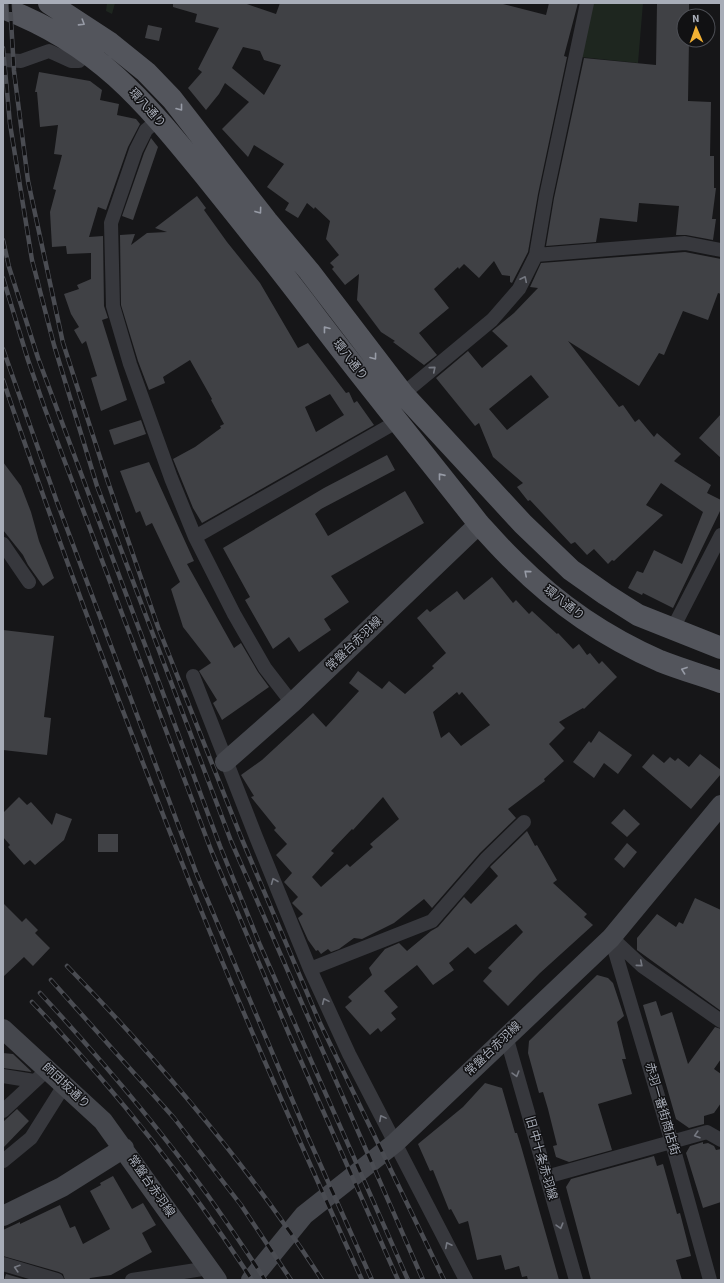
<svg xmlns="http://www.w3.org/2000/svg" width="724" height="1283" viewBox="0 0 724 1283" font-family="'Source Sans 3','Noto Sans JP',sans-serif">
<style>
.green{fill:#1e261f}
.building{fill:#404145;fill-rule:evenodd}
.lines{fill:none;stroke-linecap:round;stroke-linejoin:round}
.street{stroke:#37383d;stroke-width:14}
.secondary{stroke:#45474d;stroke-width:20}
.primary{stroke:#53555c;stroke-width:22}
.rail-casing{stroke:#4a4c52;stroke-width:4.5}
.rail{stroke:#111113;stroke-width:3;stroke-dasharray:9;stroke-linecap:butt}
.oneway{stroke:#979ba6}
.oneway2{stroke:#757881}
.labels{text-anchor:middle;dominant-baseline:central;stroke-width:3;stroke-linejoin:round;paint-order:stroke}
.street-label{font-size:12px;fill:#a8adb8;stroke:#111113}
</style>
<rect width="100%" height="100%" fill="#161618"/>
<path class="green" d="M107,3H115L112,14L106,11Z
M593,3H643L638,63L581,57Z"/>
<path class="building" d="M173,3H244L276,14L280,3H499L546,15L549,3H578L564,56L567,57L538,194L528,252L512,283L510,282V276L502,275L494,261L479,278L464,264L459,269L458,267L434,289L449,308L419,333L437,355L424,365L393,342L395,341L381,332L357,300L359,274L345,285L332,269L334,267L330,263L339,255L326,239L330,221L315,207L314,209L307,203L298,218L285,210L289,203L267,187L284,164L254,145L248,157L222,129L249,102L225,83L219,94L206,110L188,88L202,72L198,69L219,28L195,22L197,14L173,7ZM243,47L260,51L264,60L281,65L264,95L232,68Z
M657,4H689V16H684V40H689L688,101L711,102L710,156H714V188H716L712,219H716L713,240L686,235H676L679,206L639,203L637,222L600,218L596,242L546,246L554,198L584,58L656,65Z
M148,25L162,28L159,41L145,38Z
M39,72L90,81L102,90L100,100L119,104L117,115L136,119L140,124L128,147L106,210L98,207L89,237L103,236L104,306L108,318L102,320L127,400L101,411L91,378L97,376L86,341L82,344L74,330L79,327L71,314L64,294L79,289L77,285L91,279V253L67,254L66,246L52,247L50,212L56,190L53,189L62,155L54,154L58,125L40,127L37,92H35Z
M151,138L158,147L133,220L122,216L144,153Z
M197,196L206,208L204,210L227,242L260,283L298,348L308,343L346,393L349,392L354,403L357,401L374,425L202,523L193,508L173,459L195,447L221,428L220,426L224,424L211,400L212,399L190,360L163,377L165,383L149,390L138,361L121,305L120,235L135,234L131,245L147,233L167,232L155,228ZM330,394L344,415L316,432L305,407Z
M685,252L721,259V294L718,293L708,320L683,311L664,355L659,353L639,386L568,341L619,407L623,405L635,422L639,419L654,437L657,433L681,454L674,461L711,485L707,493L721,500V509L673,608L643,593L642,595L628,588L637,571L643,573L654,550L682,564L703,512L661,483L646,505L663,515L614,561L612,560L608,564L594,549L587,555L575,542L571,544L530,500L528,501L517,487L523,483L493,457L479,423L475,426L436,378L468,351L482,368L508,346L492,331L514,313L538,288L530,287L541,263ZM531,375L549,397L507,430L489,409Z
M721,414V458L699,438Z
M141,420L146,434L114,445L109,430Z
M387,455L395,470L321,509L315,514L328,536L405,491L424,523L331,576L349,602L324,619L331,630L299,652L289,637L273,649L245,600L250,597L223,548L324,488Z
M3,462L21,486L31,512L39,541L54,578L43,586L28,565L23,555L3,530Z
M149,462L194,561L187,564L234,648L241,643L258,672L269,687L222,720L213,703L217,700L199,671L211,663L183,627L171,589L180,582L152,523L146,526L140,511L136,513L120,471Z
M492,577L513,603L516,600L529,614L532,611L557,634L558,633L573,649L579,644L587,655L590,653L599,664L602,661L617,677L584,709L583,708L559,722L565,728L549,744L564,761L544,779L545,781L508,809L516,818L480,853L432,908L424,899L394,923L362,939L354,938L339,949L331,952L328,949L321,954L318,950L316,951L308,940L298,918L303,914L292,903L298,897L284,882L292,873L276,855L287,844L274,830L276,828L251,797L254,796L241,775L262,760L313,713L326,727L359,691L349,683L358,671L382,689L389,681L405,694L434,668L432,666L446,653L417,618L427,609L430,612L457,591L464,600ZM457,692L459,695L462,692L490,725L461,746L449,732L441,738L433,712ZM383,797L399,819L370,844L373,847L350,867L347,864L321,887L312,877L334,853L331,851L352,829L353,830Z
M3,630L54,636L44,717L51,718L47,755L3,750Z
M599,731L632,755L618,774L604,763L594,778L573,762L589,741L591,743Z
M653,754L664,763L670,757L675,761L678,758L689,767L700,754L721,770V774L691,809L642,767Z
M19,797L27,805L31,802L52,825L56,813L72,819L64,840L35,865L30,860L24,865L8,847L10,845L3,837V813Z
M624,809L640,824L627,837L611,823Z
M527,831L535,846L537,845L557,880L553,883L587,914L584,917L593,925L540,973L508,1006L483,981L492,971L488,968L523,932L516,924L475,954L468,947L449,963L454,970L433,985L417,965L384,991L398,1007L391,1013L396,1019L381,1032L378,1028L370,1035L345,1007L352,1001L348,997L372,975L369,968L385,949L399,943L407,951L431,931L438,927L464,897L471,904L498,876L490,867Z
M98,834H118V852H98Z
M627,843L637,852L624,868L614,859Z
M695,898L721,910V1011L637,950V938L657,914L676,927L679,922L683,924Z
M3,903L22,922L26,918L38,930L35,933L50,948L33,966L24,957L3,977Z
M597,975L608,978L613,983L624,1016L617,1022L626,1059H622L632,1094L598,1104L612,1150L569,1162L556,1157L553,1146L557,1145L548,1109L543,1092L539,1093L528,1053L529,1041Z
M656,1001L661,1016L672,1012L688,1064L715,1027L721,1029V1059L714,1069L721,1074V1103L714,1113L704,1116V1124L689,1128L676,1119L643,1005Z
M3,1053L13,1054L32,1072L3,1068Z
M485,1083L502,1088L515,1133H517L521,1146L559,1280H528L527,1276L522,1277L519,1266L505,1270L501,1255L477,1260L468,1221L459,1224L451,1209L449,1210L433,1170L430,1171L418,1144L463,1107Z
M17,1109L29,1121L3,1148V1122Z
M703,1142V1144L708,1143L714,1146L716,1150L721,1149V1202L703,1208L686,1153L690,1146Z
M654,1156L657,1166L663,1164L677,1214L680,1213L691,1256L676,1260L682,1280H591L566,1187L571,1179Z
M113,1176L132,1209L143,1203L156,1225L142,1233L152,1252L111,1275L90,1278L89,1280H65L63,1274L59,1272L3,1256V1230L20,1222V1224L60,1205L70,1228L75,1226L83,1244L110,1229L90,1191L101,1185L100,1183Z
M6,1274L27,1280H4Z"/>
<g class="lines">
<path class="street" d="M3,60L21,61L49,51L71,61H79L87,52
M159,119L146,130L136,150L111,223L113,306L130,364L171,478L195,537L234,614L265,668L292,703
M536,255L685,243L721,250
M403,394L492,320L519,289L536,255L546,196L587,3
M195,537L398,421
M3,544L29,582
M672,630L721,535
M193,676L256,837L310,969L349,1054L466,1280
M611,938L672,1143L710,1280
M612,938L642,966L721,1021
M310,969L432,921L486,859L524,822
M506,1036L576,1280
M3,1076L34,1081
M3,1111L48,1069
M3,1161L31,1138L65,1084
M546,1177L707,1132L721,1140
M3,1264L57,1280
M132,1280L209,1268"/>
<path class="secondary" d="M225,762L292,703L479,524
M3,1029L103,1121L217,1280
M3,1216L62,1187L124,1148
M251,1280L304,1215L395,1143L611,938L721,805"/>
<path class="primary" d="M49,3L110,43L146,72L172,99L267,221L309,271L403,394L523,524L571,570L605,594L638,615L721,648
M3,8C98,44 144,101 206,177C243,223 280,269 316,317C369,387 425,455 479,524C491,537 502,550 515,562C556,603 607,638 660,661C680,669 701,675 721,682"/>
<defs>
<path id="rail" d="M10,3L14,71L28,181L63,343L108,482L158,627L241,837L319,1021L444,1280
M3,48L10,124L32,260L54,345L97,486L231,841L423,1280
M3,240L9,267L38,358L220,846L260,945L408,1280
M3,278L28,360L45,409L211,850L289,1034L398,1280
M3,349L57,502L197,875L308,1137L372,1280
M3,380C60,548 123,714 188,878C242,1013 302,1147 362,1280
M67,966C161,1063 249,1166 322,1280
M51,980L174,1118L241,1205L291,1280
M40,993C100,1058 157,1125 209,1197C228,1224 247,1252 265,1280
M32,1002C114,1088 187,1180 252,1280"/>
</defs>
<use href="#rail" class="rail-casing"/>
<use href="#rail" class="rail"/>
</g>
<defs><path id="oneway-chevron" d="M-2-3.5L2.5 0L-2 3.5" fill="none" stroke-width="1.6" stroke-linecap="round" stroke-linejoin="round"/></defs>
<g class="oneway">
<use href="#oneway-chevron" transform="translate(82 23) rotate(32)"/>
<use href="#oneway-chevron" transform="translate(180 108) rotate(52)"/>
<use href="#oneway-chevron" transform="translate(259 211) rotate(54)"/>
<use href="#oneway-chevron" transform="translate(326 329) rotate(-128)"/>
<use href="#oneway-chevron" transform="translate(374 357) rotate(53)"/>
<use href="#oneway-chevron" transform="translate(441 476) rotate(-129)"/>
<use href="#oneway-chevron" transform="translate(527 573) rotate(-139)"/>
<use href="#oneway-chevron" transform="translate(684 670) rotate(-160)"/>
</g>
<g class="oneway2">
<use href="#oneway-chevron" transform="translate(524 279) rotate(-64)"/>
<use href="#oneway-chevron" transform="translate(433 369) rotate(-40)"/>
<use href="#oneway-chevron" transform="translate(274 881) rotate(-112)"/>
<use href="#oneway-chevron" transform="translate(640 964) rotate(40)"/>
<use href="#oneway-chevron" transform="translate(325 1001) rotate(-114)"/>
<use href="#oneway-chevron" transform="translate(516 1074) rotate(74)"/>
<use href="#oneway-chevron" transform="translate(382 1118) rotate(-118)"/>
<use href="#oneway-chevron" transform="translate(697 1135) rotate(163)"/>
<use href="#oneway-chevron" transform="translate(560 1226) rotate(74)"/>
<use href="#oneway-chevron" transform="translate(448 1245) rotate(-117)"/>
<use href="#oneway-chevron" transform="translate(17 1268) rotate(-163)"/>
</g>
<g class="labels">
<g class="street-label">
<text transform="translate(147 108) rotate(48)">環八通り</text>
<text transform="translate(350 360) rotate(52)">環八通り</text>
<text transform="translate(564 603) rotate(38)">環八通り</text>
<text transform="translate(354 644) rotate(-44)">常盤台赤羽線</text>
<text transform="translate(493 1049) rotate(-44)">常盤台赤羽線</text>
<text transform="translate(66 1086) rotate(43)">師団坂通り</text>
<text transform="translate(662 1109) rotate(74)">赤羽一番街商店街</text>
<text transform="translate(541 1158) rotate(74)">旧 中十条赤羽線</text>
<text transform="translate(151 1186) rotate(55)">常盤台赤羽線</text>
</g>
</g>
<rect width="724" height="1283" fill="none" stroke="#a8adb8" stroke-width="8"/>
<g transform="translate(696 28) rotate(358)"><circle r="19" fill="#111113" stroke="#4d4f55"/>
<path d="M0-3L7 15L0 10L-7 15Z" fill="#f2b134"/>
<text y="-6" font-size="11" font-weight="bold" text-anchor="middle" fill="#a8adb8">N</text>
</g>
</svg>
